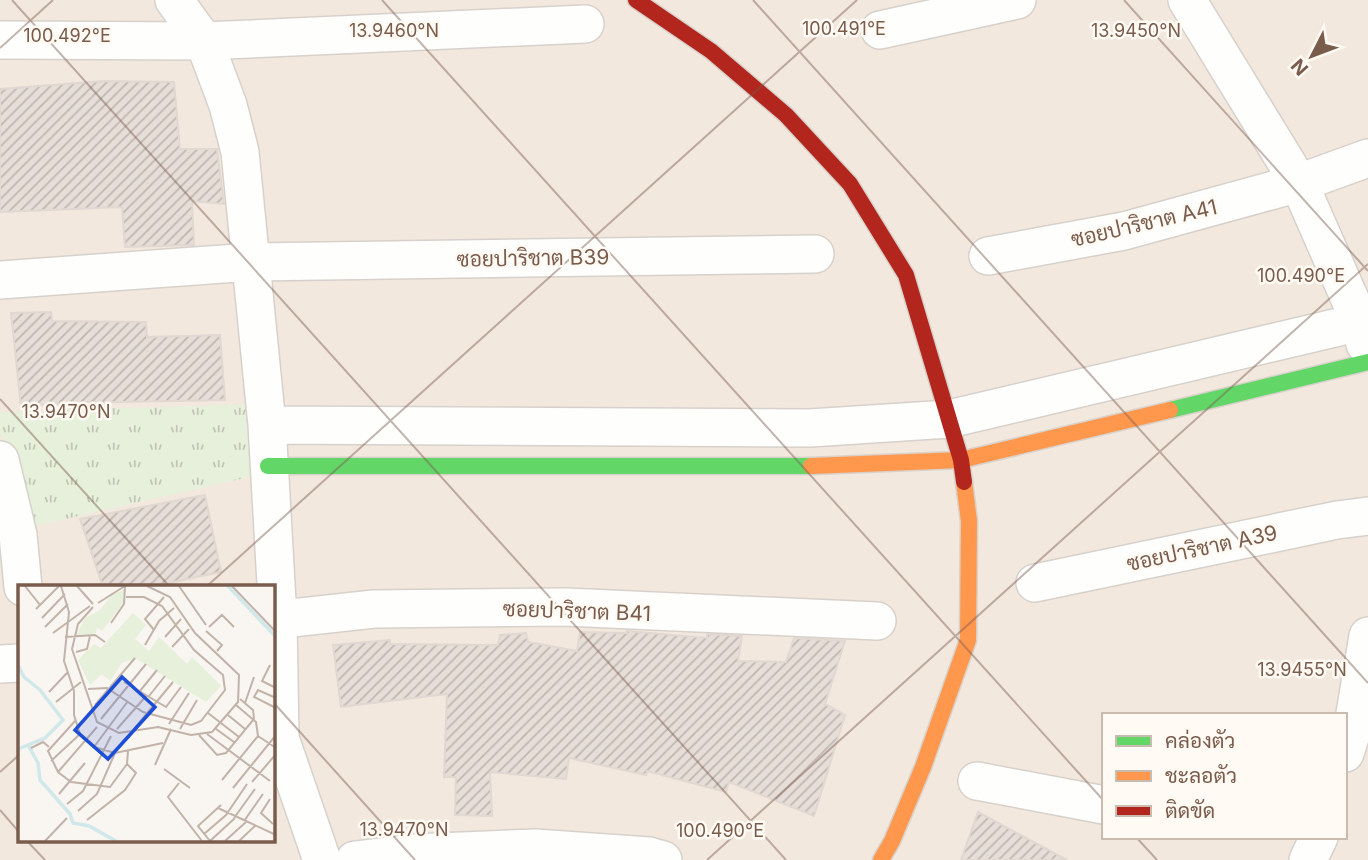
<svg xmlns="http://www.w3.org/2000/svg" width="1368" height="860" viewBox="0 0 1368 860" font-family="Inter,Sarabun,sans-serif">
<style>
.residential{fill:#f2e8de;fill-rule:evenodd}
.park{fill:url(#park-tufts)}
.building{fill:url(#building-hatch);stroke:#e2d8d2;stroke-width:2}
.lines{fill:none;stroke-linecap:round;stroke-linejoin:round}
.street-casing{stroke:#d7d1cb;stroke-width:40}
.fast-casing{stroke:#d9d2cb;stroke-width:19}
.slow-casing{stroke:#d9d2cb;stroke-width:19}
.jam-casing{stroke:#d9d2cb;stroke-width:19}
.street{stroke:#fefefd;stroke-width:37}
.fast{stroke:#63d668;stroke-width:16}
.slow{stroke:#ff974d;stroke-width:16}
.jam{stroke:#b3261e;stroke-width:16}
.ticks{fill:none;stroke:#7a5c4d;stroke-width:2;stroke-opacity:0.45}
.labels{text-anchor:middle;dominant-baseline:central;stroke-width:5;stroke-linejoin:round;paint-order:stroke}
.street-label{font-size:21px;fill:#7a5c4d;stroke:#fffaf3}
.inset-river{fill:none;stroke:#d0e8ea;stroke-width:3.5}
.inset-road{fill:none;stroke:#c2b3aa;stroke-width:2}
.view{fill:#1d4ed8;fill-opacity:0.15;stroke:#1d4ed8;stroke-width:3.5}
.inset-edge{fill:none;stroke:#7a5c4d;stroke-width:3.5}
.ticks-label{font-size:18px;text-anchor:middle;fill:#7a5c4d;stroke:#fffaf3;stroke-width:5;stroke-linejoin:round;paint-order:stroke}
</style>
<defs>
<pattern id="park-tufts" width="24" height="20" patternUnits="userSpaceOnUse" patternTransform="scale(1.75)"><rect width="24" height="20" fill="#e7f0db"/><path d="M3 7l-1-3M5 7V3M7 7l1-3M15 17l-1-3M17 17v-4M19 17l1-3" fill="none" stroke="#c0c6b4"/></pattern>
<pattern id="building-hatch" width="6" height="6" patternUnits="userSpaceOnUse" patternTransform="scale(1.75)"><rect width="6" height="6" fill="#e6ded7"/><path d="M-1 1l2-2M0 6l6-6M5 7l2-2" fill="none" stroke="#bfb7b1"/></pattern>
</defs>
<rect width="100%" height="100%" fill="#f9f5f0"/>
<path class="residential" d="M0,0H1368V860H0ZM19,587H273V841H19ZM1104,715H1345V837H1104Z"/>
<path class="park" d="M251,404L249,477L30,527L0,431V412Z"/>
<path class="building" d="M103,81L174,82L180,149H217L224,204L192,201L194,245L125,247L122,207L0,212V89Z
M51,312L52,321L146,322L147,337L220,335L225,400L65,403L21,407L11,313Z
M205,495L221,572L150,587H103L80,519Z
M627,631L707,638V634L742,636L738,661L786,662L794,638L845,641L825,704L845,715L814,816L729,782L726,792L647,771L646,775L569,758L566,779L490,772L492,816L455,815L456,777H444L447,694L341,707L333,645L390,640V644L498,645L500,635L526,633L528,642L577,651L580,632L627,633Z
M978,812L1067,860H961Z"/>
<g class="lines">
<defs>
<path id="street" d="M174,0L204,41L228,105L240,152L267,425L278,619L280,738L322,860
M1187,0L1299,183L1360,322L1365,344
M880,30L1017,0
M0,40L204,41L585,24
M988,256L1124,231L1299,183L1368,158
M0,280L251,262L815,254
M267,425L810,428L949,419L1360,322
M0,460L18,535L23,587
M1035,583L1337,520L1368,516
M273,620L374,609L566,607L877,621
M0,664L19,663
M1345,753L1352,731L1368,636
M977,781L1104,805
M355,860L414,853L535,848L649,856L663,860
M1308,860L1319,837"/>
<path id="fast" d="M1170,410L1368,362
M268,466H811"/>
<path id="slow" d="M811,466L961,460L1170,410
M881,860L892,841L923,767L968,640L969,521L964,482"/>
<path id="jam" d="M636,0L711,51L786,115L850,184L906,275L961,460L964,482"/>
</defs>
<use href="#street" class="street-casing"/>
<use href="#fast" class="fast-casing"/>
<use href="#slow" class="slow-casing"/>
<use href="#jam" class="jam-casing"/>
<use href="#street" class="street"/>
<use href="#fast" class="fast"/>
<use href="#slow" class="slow"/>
<use href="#jam" class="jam"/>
</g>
<path class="ticks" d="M12,0L786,860M382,0L1104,801M753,0L1368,683M1124,0L1368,271M0,48L53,0M0,399L170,587M206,587L857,0M273,702L415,860M0,772L19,755M0,810L19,832M1136,837L1157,860M27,841L45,860M707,860L1368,264"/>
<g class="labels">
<g class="street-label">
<text transform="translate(1144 223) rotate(-13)">ซอยปาริชาต A41</text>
<text transform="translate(533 258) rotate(-1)">ซอยปาริชาต B39</text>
<text transform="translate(1202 548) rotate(-12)">ซอยปาริชาต A39</text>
<text transform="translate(577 611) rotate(2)">ซอยปาริชาต B41</text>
</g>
</g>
<g transform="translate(18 585)">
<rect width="257" height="257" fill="#f9f5f0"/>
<path d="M115,28L128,40L117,54L131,66L141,52L169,79L174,72L203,101L188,117L117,73L104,78L92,96L84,89L72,100L60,75L76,59L83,63Z" fill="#e7f0db"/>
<path d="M106,5L105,18L84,46L79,42L78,48L57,53L67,33L82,25L94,10Z" fill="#e7f0db"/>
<path class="inset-river" d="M210,1L258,52M0,80L6,92L22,105L45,135L27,153L0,164M10,160L20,178L22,195L52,229L55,238L71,241L98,256"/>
<path class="inset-road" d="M7,1L22,20M43,1L51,27L46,76L56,106V130L62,149L76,162L97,168L145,158M59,1L75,19M161,1L188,40M214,1L258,47M80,18L107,1M75,22L60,39L54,64L79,137L101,148L140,142L173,150L194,147L220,117L221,90L177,48L152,12L129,1M18,24L41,1M24,33L47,9M93,38L106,19L107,1M27,42L50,19M191,42L204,30L216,42M136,45L127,34L146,12M188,46L204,60L199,66M35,48L72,21M47,52L77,50L87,57M147,52L163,34M127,60L141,36L156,23M154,62L171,44M58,67L69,64L72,51M252,80L244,96L258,103M106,97L148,122L163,102M70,104L89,103L125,127L173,140L183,136L207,105L205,90L176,65L144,21L126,12H108M122,106L139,85M31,107L49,88M131,111L147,91M258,113L240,105L236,112L258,123M38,117L63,97M227,118L236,92M77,120L117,73M218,120L238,137L240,151L258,163M190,128L221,152M210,130L227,144M83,134L128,79M57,136L30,166L40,187L53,197L92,202L109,179L110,166M151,139L171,108M99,144L129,110M116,144L155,97M162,144L179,115M198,144L216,157M189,149L252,196M181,150L199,170L208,168L236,134L235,125L222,114M76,162L110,116M13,163L25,157L31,162M33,176L62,149M137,180L153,144M146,184L172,203M40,187L79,142M204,195L240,151M234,197L258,169M161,198L150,212L184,256M215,203L258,150M41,209L67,178M252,214L243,228L255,239M49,219L65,206L93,151M200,223L258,250M60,226L79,209L97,168M216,233L237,204M69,235L107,205L118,188L109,179M226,236L245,209M186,249L208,230L229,199M27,256L49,233M192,256L180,241L203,220M192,256L217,233M207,256L228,237M221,256L238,240"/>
<path class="view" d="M104,92L137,122L90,174L57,145Z"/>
<rect width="257" height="257" class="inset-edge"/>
</g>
<g class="ticks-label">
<text x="844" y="35">100.491°E</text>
<text x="394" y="37">13.9460°N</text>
<text x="1136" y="37">13.9450°N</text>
<text x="67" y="42">100.492°E</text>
<text x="1301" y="282">100.490°E</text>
<text x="66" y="418">13.9470°N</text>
<text x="1302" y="676">13.9455°N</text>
<text x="404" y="836">13.9470°N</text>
<text x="720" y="837">100.490°E</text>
</g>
<rect x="1102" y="713" width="245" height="126" fill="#fffaf3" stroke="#cabbb1" stroke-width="2"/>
<rect x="1116" y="736" width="35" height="10" fill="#63d668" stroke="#cabbb1" stroke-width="2"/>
<text x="1165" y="748" font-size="21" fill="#7a5c4d">คล่องตัว</text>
<rect x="1116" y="771" width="35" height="10" fill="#ff974d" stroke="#cabbb1" stroke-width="2"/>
<text x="1165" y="783" font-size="21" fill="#7a5c4d">ชะลอตัว</text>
<rect x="1116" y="806" width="35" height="10" fill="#b3261e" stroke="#cabbb1" stroke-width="2"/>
<text x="1165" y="818" font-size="21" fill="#7a5c4d">ติดขัด</text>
<g transform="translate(1312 56) rotate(228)" stroke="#fffaf3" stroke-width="5" paint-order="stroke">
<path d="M0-5L12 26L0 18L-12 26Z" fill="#7a5c4d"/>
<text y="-10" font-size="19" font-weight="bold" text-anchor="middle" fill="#7a5c4d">N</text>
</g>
</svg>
